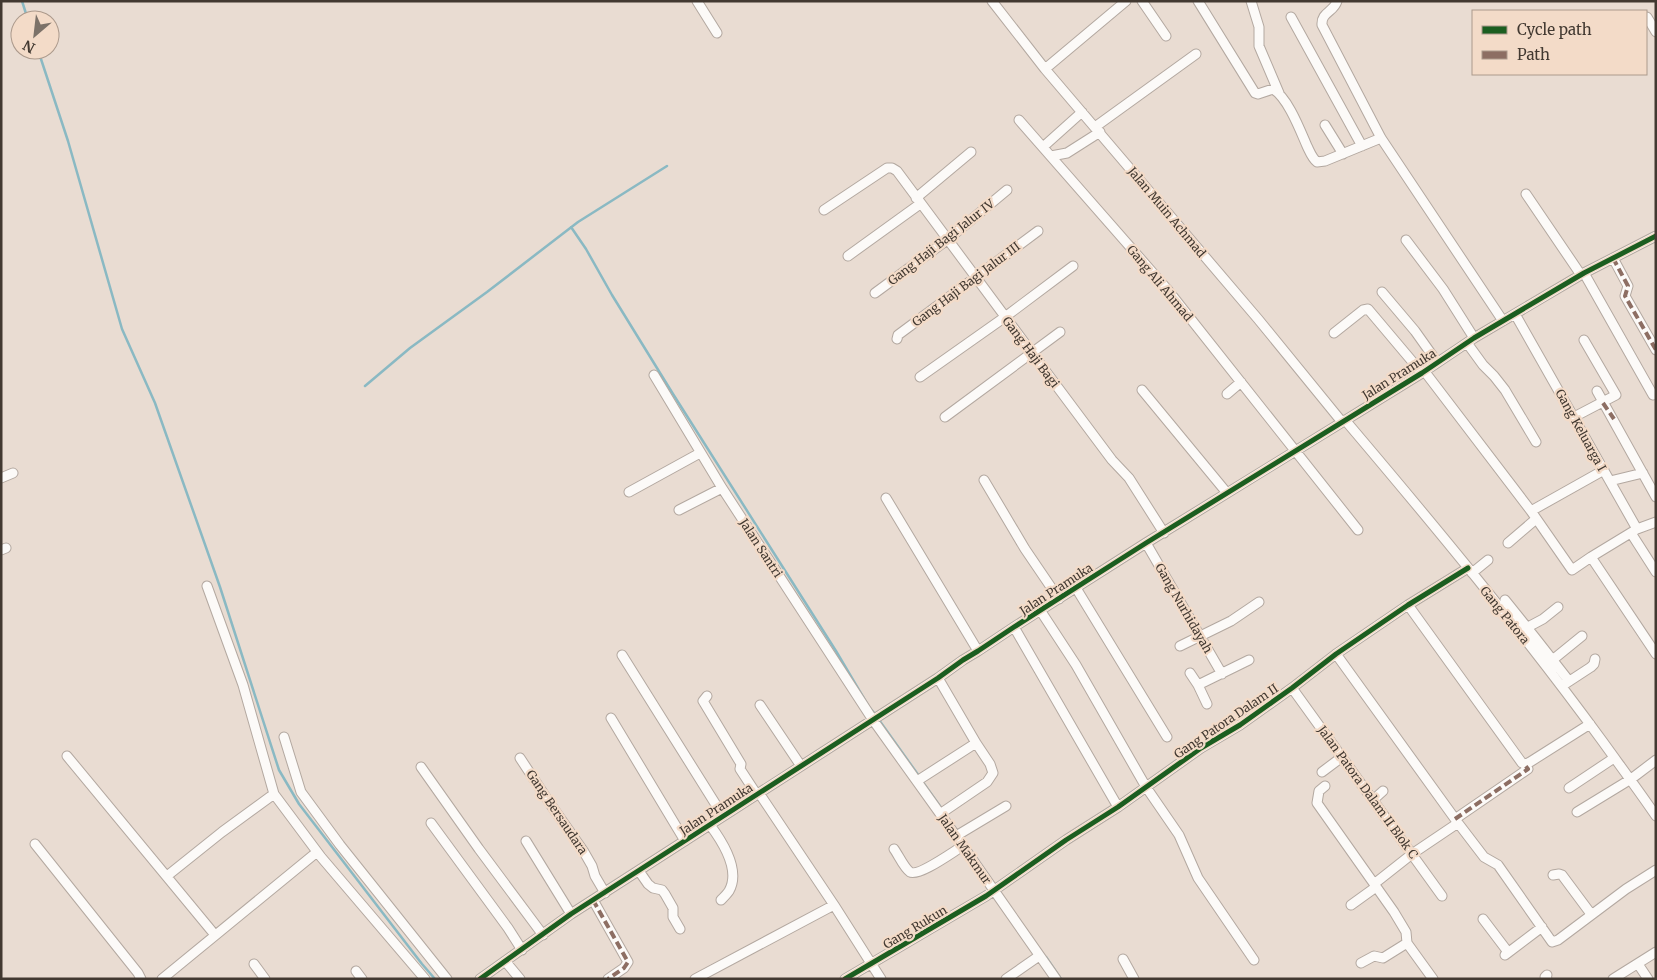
<svg xmlns="http://www.w3.org/2000/svg" width="1657" height="980" viewBox="0 0 1657 980" font-family="Merriweather,serif">
<style>
.lines{fill:none;stroke-linecap:round;stroke-linejoin:round}
.stream{stroke:#8ab9c3;stroke-width:2.5}
.minor-casing{stroke:#b3a8a0;stroke-width:11}
.minor{stroke:#fcfaf8;stroke-width:9}
.quiet{stroke:#8d6e63;stroke-width:4;stroke-dasharray:8 4;stroke-linecap:butt}
.cycleway-casing{stroke:#f3dbc8;stroke-width:8}
.cycleway{stroke:#1b5e20;stroke-width:5}
.labels{text-anchor:middle;dominant-baseline:central;stroke-width:4.5;stroke-linejoin:round;paint-order:stroke}
.street-label{font-size:12px;fill:#423931;stroke:#f3dbc8}
</style>
<rect width="100%" height="100%" fill="#e9dcd2"/>
<g class="lines">
<path class="stream" d="M22,1L28,20
M38,50L68,141L122,329L155,403L220,587L279,770L299,804L422,964L435,979
M571,227L586,249L612,295L673,394L836,651L869,707L876,715
M365,386L410,348L487,292L578,222L667,166
M879,720L919,776
M922,781L942,809
M1046,957L1061,979"/>
<defs>
<path id="minor" d="M697,1L717,33
M992,1L1045,69L1258,319L1342,422
M1142,1L1166,36
M1198,1L1255,93L1258,94L1273,89C1288,98 1300,130 1307,146C1310,152 1312,158 1317,162L1325,161L1381,138
M1251,1L1259,27V46L1279,93
M1337,1C1334,12 1321,12 1322,25L1381,138L1503,321
M1291,17L1362,146
M1647,17L1656,32
M1045,69L1126,1
M1019,120L1167,289L1358,530
M1325,125L1343,154
M1095,127L1196,54
M1043,147L1082,112
M1051,156L1067,153L1100,132
M1526,194L1581,275
M916,198L971,152
M824,210L887,168H892L897,171L1044,369L1112,460L1129,478L1164,533
M1406,240L1443,289L1474,338
M848,256L920,204
M1613,258L1628,286L1625,296L1656,350
M1584,273L1653,395
M1382,292L1415,331L1437,362
M875,293L947,240L1007,190
M1515,314L1637,529L1656,522
M1334,333L1363,310L1368,309L1422,373
M897,339L898,335L1038,231
M1467,343L1483,365L1494,376L1505,390L1536,442
M1425,372L1531,511L1572,570L1591,557L1656,654
M654,375L722,488L873,720L956,836L1056,979
M920,377L1005,317L1073,266
M1142,390L1227,493
M1597,391L1656,497
M1227,394L1241,382
M945,417L1060,332
M1574,417L1616,395L1584,340
M1345,420C1434,525 1522,631 1603,742C1621,767 1639,791 1656,816
M1,478L13,473
M984,480L1025,549L1059,599
M1610,481L1643,473
M629,492L700,453
M886,498L978,651
M679,510L722,488
M1531,511L1604,470
M1631,533L1656,572
M1146,543L1222,674
M1508,543L1536,519
M1,550L6,548
M1591,557L1637,529
M1472,573L1488,560
M207,586L243,685L274,794L321,857L425,979
M1076,588L1167,737
M1505,600C1527,627 1548,654 1569,681
M1408,605L1522,763L1526,764L1530,762L1590,724
M1040,610L1076,665L1146,787L1179,835L1198,878L1254,960
M1014,627L1118,807
M1528,627L1543,619L1558,607
M1180,646L1231,621L1259,602
M1336,654L1458,823L1484,857L1498,865L1552,942L1558,940L1626,889L1656,870
M622,655L723,816
M1550,662L1582,636
M1190,673L1198,685
M1565,684L1591,667L1594,664L1595,659
M1292,688L1442,896
M707,696L703,701L741,764L740,769L757,795
M1207,704L1198,685L1249,660
M760,705L801,766
M611,718L685,841
M284,737L301,792L340,845L447,979
M67,756L215,935
M520,758L551,805L584,852L592,866L595,876L605,893
M421,767L479,849L543,935
M1322,772L1342,757
M917,781L976,743L938,678
M1325,786L1319,791L1317,803L1394,912L1406,932L1407,943L1433,979
M1569,788L1614,758
M759,793L834,905L881,979
M1373,800L1383,791
M1577,812L1631,779L1656,760
M940,814L987,782L993,773L990,764L976,743
M1455,819L1528,769L1524,764
M431,823L508,928L522,950
M710,825C722,841 741,870 729,891C727,894 724,897 721,900
M956,836L1006,806
M526,841L571,914
M35,844L138,973L141,979
M894,849C899,856 904,868 910,872C919,877 954,851 963,846
M639,871L648,884L653,888L662,890L665,894L673,908V917L680,929
M1553,875L1559,874L1562,875L1591,914
M167,876L222,832L274,794
M1374,884L1412,854L1458,823
M593,900L628,962L624,968L608,979
M1351,905L1376,887
M1483,919L1508,952
M1505,955L1542,927
M1123,959L1134,979
M505,961L520,979
M1361,963L1374,956L1383,958L1407,943
M254,964L265,979
M1638,964L1648,979
M356,971L362,979
M162,979L317,852
M480,979L571,914L938,678L963,660L978,651L1014,627L1146,543L1422,373L1474,338L1584,273L1656,236
M695,979L834,905
M845,979L986,896L1066,840L1118,807L1201,748L1240,725L1292,688L1336,654L1408,605L1468,568
M1006,979L1039,956
M1547,979L1545,977L1547,975
M1613,979L1656,952"/>
</defs>
<use href="#minor" class="minor-casing"/>
<use href="#minor" class="minor"/>
<path class="quiet" d="M1613,258L1628,286L1625,296L1656,350
M1603,403L1614,419
M1455,819L1528,769L1524,764
M593,900L628,962L624,968L608,979"/>
<defs>
<path id="cycleway" d="M480,979L571,914L938,678L963,660L978,651L1014,627L1146,543L1422,373L1474,338L1584,273L1656,236
M845,979L986,896L1066,840L1118,807L1201,748L1240,725L1292,688L1336,654L1408,605L1468,568"/>
</defs>
<use href="#cycleway" class="cycleway-casing"/>
<use href="#cycleway" class="cycleway"/>
</g>
<g class="labels">
<g class="street-label">
<text transform="translate(1167 212) rotate(50)">Jalan Muin Achmad</text>
<text transform="translate(941 242) rotate(-38)">Gang Haji Bagi Jalur IV</text>
<text transform="translate(1160 283) rotate(50)">Gang Ali Ahmad</text>
<text transform="translate(966 284) rotate(-37)">Gang Haji Bagi Jalur III</text>
<text transform="translate(1031 352) rotate(53)">Gang Haji Bagi</text>
<text transform="translate(1399 374) rotate(-32)">Jalan Pramuka</text>
<text transform="translate(1581 430) rotate(61)">Gang Keluarga I</text>
<text transform="translate(761 548) rotate(57)">Jalan Santri</text>
<text transform="translate(1056 589) rotate(-33)">Jalan Pramuka</text>
<text transform="translate(1184 608) rotate(60)">Gang Nurhidayah</text>
<text transform="translate(1505 615) rotate(51)">Gang Patora</text>
<text transform="translate(1226 721) rotate(-34)">Gang Patora Dalam II</text>
<text transform="translate(1368 792) rotate(54)">Jalan Patora Dalam II Blok C</text>
<text transform="translate(716 809) rotate(-33)">Jalan Pramuka</text>
<text transform="translate(557 812) rotate(56)">Gang Bersaudara</text>
<text transform="translate(965 849) rotate(55)">Jalan Makmur</text>
<text transform="translate(915 927) rotate(-31)">Gang Rukun</text>
</g>
</g>
<rect width="1657" height="980" fill="none" stroke="#423931" stroke-width="5"/>
<rect x="1472" y="10" width="175" height="65" fill="#f3dbc8" stroke="#ac9a8c"/>
<rect x="1482" y="26" width="25" height="8" fill="#1b5e20" stroke="#ac9a8c"/>
<text x="1517" y="35" font-size="15" fill="#423931">Cycle path</text>
<rect x="1482" y="51" width="25" height="8" fill="#8d6e63" stroke="#ac9a8c"/>
<text x="1517" y="60" font-size="15" fill="#423931">Path</text>
<g transform="translate(35 35) rotate(208)"><circle r="24" fill="#f3dbc8" stroke="#ac9a8c"/>
<path d="M0-4L9 19L0 12L-9 19Z" fill="#7c7269"/>
<text y="-8" font-size="14" font-weight="bold" text-anchor="middle" fill="#423931">N</text>
</g>
</svg>
